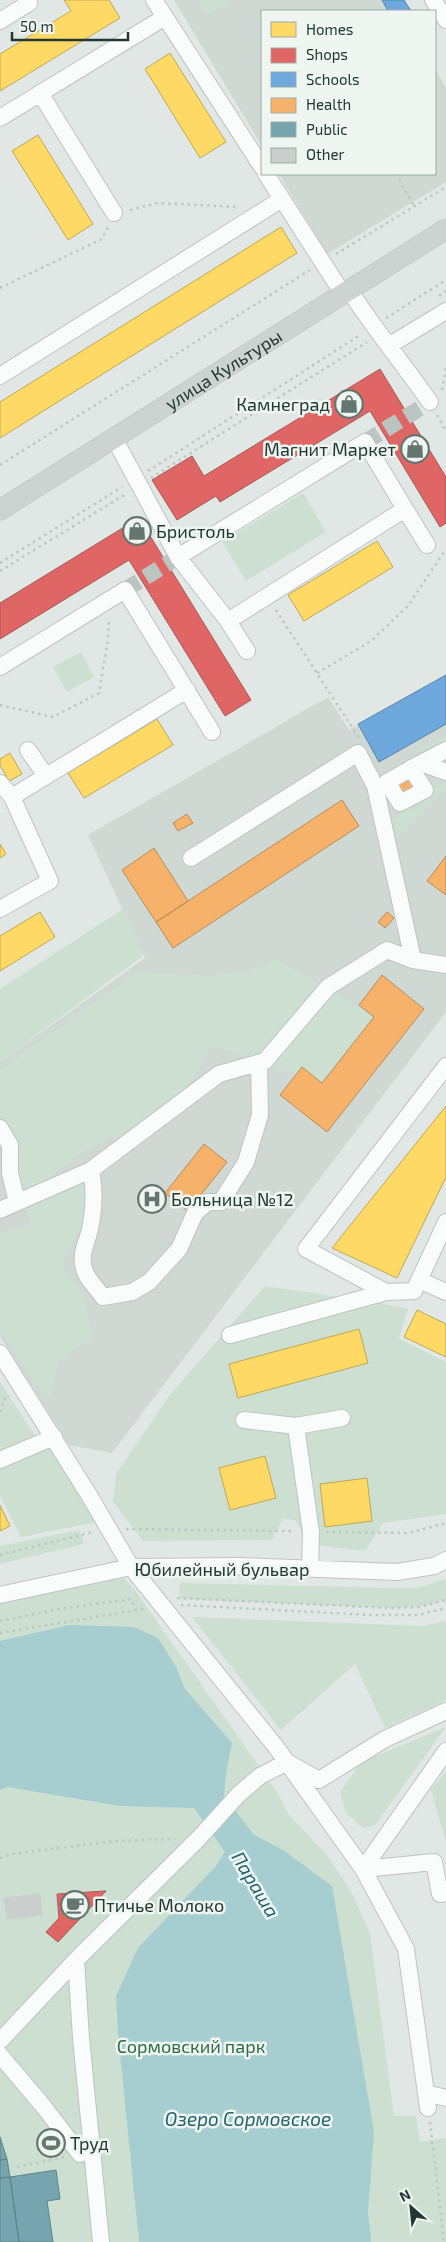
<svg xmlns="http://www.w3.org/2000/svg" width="446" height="2242" viewBox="0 0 446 2242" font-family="'Exo 2',sans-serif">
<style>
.built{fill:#d0d8d4}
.green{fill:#ccdfd1}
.water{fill:#a6ced1}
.homes{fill:#ffd966;stroke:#bda856}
.shops{fill:#e06666;stroke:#a75856}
.schools{fill:#6fa8dc;stroke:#5886a9}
.health{fill:#f6b26b;stroke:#b68d5a}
.public{fill:#76a5af;stroke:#5d8489}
.building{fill:#cacfcd;stroke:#cad0cd}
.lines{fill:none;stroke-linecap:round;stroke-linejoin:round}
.minor-tunnel{stroke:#bbc4c0;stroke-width:16;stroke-dasharray:16 8;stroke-linecap:butt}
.minor-casing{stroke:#bec4c1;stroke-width:18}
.major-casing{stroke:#bcc3c1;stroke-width:21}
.path{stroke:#bfc7c4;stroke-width:2.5;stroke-dasharray:2.5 4;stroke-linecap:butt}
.minor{stroke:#fafbfb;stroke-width:16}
.major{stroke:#cdd3d1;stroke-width:20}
.labels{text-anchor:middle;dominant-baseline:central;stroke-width:5;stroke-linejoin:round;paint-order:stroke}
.street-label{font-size:18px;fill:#223731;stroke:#eff6f2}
.poi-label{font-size:18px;fill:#223731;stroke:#eff6f2;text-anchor:start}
.park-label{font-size:18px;fill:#306a44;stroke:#eff6f2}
.water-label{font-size:19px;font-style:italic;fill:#22646d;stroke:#eff6f2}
</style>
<rect width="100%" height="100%" fill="#e1e7e4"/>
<path class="built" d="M174,0H404L411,11H262V146Z
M435,69L446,88V182L327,254L279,174H435Z
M446,675V1012L112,1453L69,1445L0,1336V1062L145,958L88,835L328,697L349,730Z"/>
<path class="green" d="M198,0H231L207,15Z
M303,493L326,532L246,581L222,542Z
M81,652L94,677L67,692L53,667Z
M446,734V743L413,753Z
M435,782L446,784V788L396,839L394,819L424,796Z
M123,909L144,955L0,1062V989Z
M277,959L374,1017L322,1083L210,1045L190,1086L124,1139L110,1136L80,1154L45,1182L87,1181L81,1228L65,1254L63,1268L82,1293L93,1336L60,1360L47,1403L0,1329V1233L31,1225L19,1185L18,1145L0,1117V1070L138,972L213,976L248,971Z
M265,1286L381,1303L408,1309L399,1339L446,1362V1514L383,1523L365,1551L307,1544L296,1521L283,1518L272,1540L143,1541L113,1501L116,1474L169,1396Z
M0,1382L35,1436L0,1451Z
M50,1445L97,1522L21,1537L0,1496V1465Z
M80,1530L84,1544L0,1564V1546Z
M124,1578L134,1589L277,1792L289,1815L327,1855L352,1893L370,1934L394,2116H416L420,2142L446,2138V2242H0V1601L92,1581Z
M446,1579V1600L419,1607L392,1608L179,1599L180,1583L391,1588H417Z
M192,1617L422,1626L446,1621V1700L385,1728L355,1664L281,1730Z
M446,1727L375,1825L363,1828L346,1813L340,1792L361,1762Z
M446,1771V1842L431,1790Z"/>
<path class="water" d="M69,1625L134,1627L158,1638L176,1667L185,1689L232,1743L226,1773L224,1796L254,1835L283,1850L332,1886L374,2132L368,2211L371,2242H139L118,2033L116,1996L138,1948L215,1867L225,1852L194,1808L120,1806L8,1787L0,1790V1641Z"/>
<path class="homes" d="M64,0H109L120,18L0,91V54L71,11Z
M170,53L226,142L200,158L145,69Z
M38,135L93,224L68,240L12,151Z
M281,227L297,253L0,438V402Z
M377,541L393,567L304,621L288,595Z
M157,719L173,745L84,798L68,773Z
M10,753L22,774L9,781L0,765V759Z
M0,844L6,854L0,858Z
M40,912L55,937L0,971V936Z
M446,1106V1177L397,1278L332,1248Z
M417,1310L446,1324V1357L404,1337Z
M359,1329L368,1363L238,1398L229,1364Z
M265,1456L276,1498L230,1510L219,1468Z
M367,1478L372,1521L325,1527L320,1484Z
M0,1505L10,1526L0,1531Z"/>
<path class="shops" d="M380,369L446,477V523L440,527L370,411L220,502L216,496L177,520L152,480L192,456L204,476Z
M139,518L251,700L225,716L129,560L0,639V603Z
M106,1891L58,1942L46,1932L59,1918L57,1894Z"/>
<path class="schools" d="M382,0H404L411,11H388Z
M446,675V724L379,762L358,724Z"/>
<path class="health" d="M409,776L417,789L402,797L396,784Z
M342,800L359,826L173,948L156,922Z
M187,814L193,823L178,831L173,823Z
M154,848L188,901L156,922L122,870Z
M446,856V895L427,881Z
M387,912L394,918L385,928L378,922Z
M382,975L424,1009L327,1132L280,1095L302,1067L322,1083L374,1017L359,1005Z
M204,1144L227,1162L188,1211L165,1193Z"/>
<path class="public" d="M0,2137L7,2159L0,2160Z
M7,2159L10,2177L0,2178V2160Z
M56,2170L60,2199L47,2201L53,2242H19L10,2177Z
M10,2177L19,2242H0V2178Z"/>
<path class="building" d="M40,1894L42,1915L7,1919L4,1898Z"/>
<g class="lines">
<path class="minor-tunnel" d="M365,442L430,402
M125,590L178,557"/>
<defs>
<path id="minor" d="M154,0L262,167
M433,0L446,20
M0,21L29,3L28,0
M40,93L114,213
M0,118L165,17
M266,174L343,294
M349,290C374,328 403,364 430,402
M390,345L446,311
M0,376L282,199
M114,438L178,557L228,621L247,651
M405,509L427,545
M178,557L365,442L405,509L228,621
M0,667L125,590L212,732
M28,750L46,776
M421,763L446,750
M411,768L425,790L400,803L387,782L421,763L446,772
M0,783L12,797L50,881L0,909
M12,797L187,690
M191,858L358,753L375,786L413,960L446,965
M446,1066L306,1249L386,1292L414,1291L446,1222
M0,1128L10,1145V1173L17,1202
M91,1170C95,1189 94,1209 90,1229C86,1247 78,1255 86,1274C90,1282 98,1290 103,1297L132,1292L149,1282L179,1249L195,1213L208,1202H221L246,1162L260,1115L259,1063
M0,1210L91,1170L219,1074L265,1061L328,987L387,950L413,960
M419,1280L446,1292
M230,1335L386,1292
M0,1353L89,1495L131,1567L276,1747L363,1869L406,1949L428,2108
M244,1420L296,1426L311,1532L310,1569
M296,1426L342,1418
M0,1460L54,1437
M0,1595L131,1567L242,1566L397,1572L434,1566L446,1560
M446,1751L363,1869L434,1862L440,1894L446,1893
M0,2041L76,1960
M0,2055L44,2107L80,2154
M426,2093L446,2098
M101,2242L81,2038L76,1960L199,1838L238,1795L260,1776L287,1762L319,1780L385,1739L446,1711"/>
<g id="major">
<path id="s1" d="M0,510L446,229"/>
</g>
</defs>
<use href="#minor" class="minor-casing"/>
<use href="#major" class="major-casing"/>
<path class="path" d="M396,174L414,206
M130,210L157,203L238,207
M336,254L446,187
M0,288L102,239L108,227
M439,296L446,291
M386,318L446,280
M442,390L446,367
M437,415L446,431
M0,465L310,270
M148,471L360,335
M151,478L367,342
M0,563L122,487
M0,571L126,494
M276,610L359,738
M317,673L371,641L408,606L446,549
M0,705L53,717L99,693L108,640L109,618
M0,1412L6,1395
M126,1529L295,1531
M326,1532L409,1533L446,1523
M0,1555L93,1532
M177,1598L392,1608L419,1607L446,1600
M181,1605L370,1615H418L446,1608
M0,1621L65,1608L131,1599L135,1609
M0,1633L144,1609
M0,1858L12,1854L115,1841L175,1839
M430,2122L444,2242
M17,2167L64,2157"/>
<use href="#minor" class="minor"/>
<use href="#major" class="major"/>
</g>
<defs>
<symbol id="shop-ring" viewBox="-11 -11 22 22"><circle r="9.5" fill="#eff6f2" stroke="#657570" stroke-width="1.5"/><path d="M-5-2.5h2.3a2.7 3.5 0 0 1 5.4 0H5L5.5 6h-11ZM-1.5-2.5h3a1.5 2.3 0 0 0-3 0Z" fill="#657570"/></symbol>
<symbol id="hospital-ring" viewBox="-11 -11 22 22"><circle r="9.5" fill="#eff6f2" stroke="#657570" stroke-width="1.5"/><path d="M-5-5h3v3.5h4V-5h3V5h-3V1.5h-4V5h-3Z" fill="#657570"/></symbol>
<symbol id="cafe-ring" viewBox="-11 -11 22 22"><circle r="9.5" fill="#eff6f2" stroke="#657570" stroke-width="1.5"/><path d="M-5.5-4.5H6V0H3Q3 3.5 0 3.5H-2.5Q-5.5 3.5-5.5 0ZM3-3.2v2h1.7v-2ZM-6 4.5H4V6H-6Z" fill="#657570"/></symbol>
<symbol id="stadium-ring" viewBox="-11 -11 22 22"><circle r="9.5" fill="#eff6f2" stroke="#657570" stroke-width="1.5"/><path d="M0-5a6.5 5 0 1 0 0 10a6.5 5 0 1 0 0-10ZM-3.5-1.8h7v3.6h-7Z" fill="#657570"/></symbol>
</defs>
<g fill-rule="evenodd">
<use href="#shop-ring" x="333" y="388" width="32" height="32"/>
<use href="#shop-ring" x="399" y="433" width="32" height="32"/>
<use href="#shop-ring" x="121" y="515" width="32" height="32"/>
<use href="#hospital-ring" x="136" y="1183" width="32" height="32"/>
<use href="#cafe-ring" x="59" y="1889" width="32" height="32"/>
<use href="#stadium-ring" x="35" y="2127" width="32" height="32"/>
</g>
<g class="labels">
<g class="street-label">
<text stroke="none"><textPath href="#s1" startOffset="264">улица Культуры</textPath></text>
<text x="222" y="1569">Юбилейный бульвар</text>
</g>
<g class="poi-label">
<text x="330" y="404" text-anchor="end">Камнеград</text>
<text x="396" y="449" text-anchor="end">Магнит Маркет</text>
<text x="156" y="531">Бристоль</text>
<text x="171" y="1199">Больница №12</text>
<text x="94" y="1905">Птичье Молоко</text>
<text x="70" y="2143">Труд</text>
</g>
<g class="park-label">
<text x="191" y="2046">Сормовский парк</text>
</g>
<g class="water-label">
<text transform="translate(256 1884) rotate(59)">Параша</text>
<text x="248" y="2118">Озеро Сормовское</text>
</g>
</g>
<rect x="261" y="10" width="175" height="165" fill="#eff6f2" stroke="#9daaa5"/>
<rect x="271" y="22" width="25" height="15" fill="#ffd966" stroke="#9daaa5"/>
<text x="306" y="35" font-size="15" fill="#223731">Homes</text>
<rect x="271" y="48" width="25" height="15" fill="#e06666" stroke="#9daaa5"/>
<text x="306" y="60" font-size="15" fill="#223731">Shops</text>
<rect x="271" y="72" width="25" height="15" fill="#6fa8dc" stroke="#9daaa5"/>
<text x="306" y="85" font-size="15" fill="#223731">Schools</text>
<rect x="271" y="98" width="25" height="15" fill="#f6b26b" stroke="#9daaa5"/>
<text x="306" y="110" font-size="15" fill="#223731">Health</text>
<rect x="271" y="122" width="25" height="15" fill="#76a5af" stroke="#9daaa5"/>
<text x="306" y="135" font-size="15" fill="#223731">Public</text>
<rect x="271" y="148" width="25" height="15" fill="#cacfcd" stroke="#9daaa5"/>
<text x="306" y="160" font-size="15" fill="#223731">Other</text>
<g transform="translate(411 2207) rotate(333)" stroke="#eff6f2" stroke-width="4" paint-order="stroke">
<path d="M0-4L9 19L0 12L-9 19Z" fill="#223731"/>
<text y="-8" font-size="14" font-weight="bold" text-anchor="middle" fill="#223731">N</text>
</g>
<path d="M12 32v8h116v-8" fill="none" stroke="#223731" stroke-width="2.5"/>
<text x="20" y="32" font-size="15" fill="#223731" stroke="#eff6f2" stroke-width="4" paint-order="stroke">50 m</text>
</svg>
